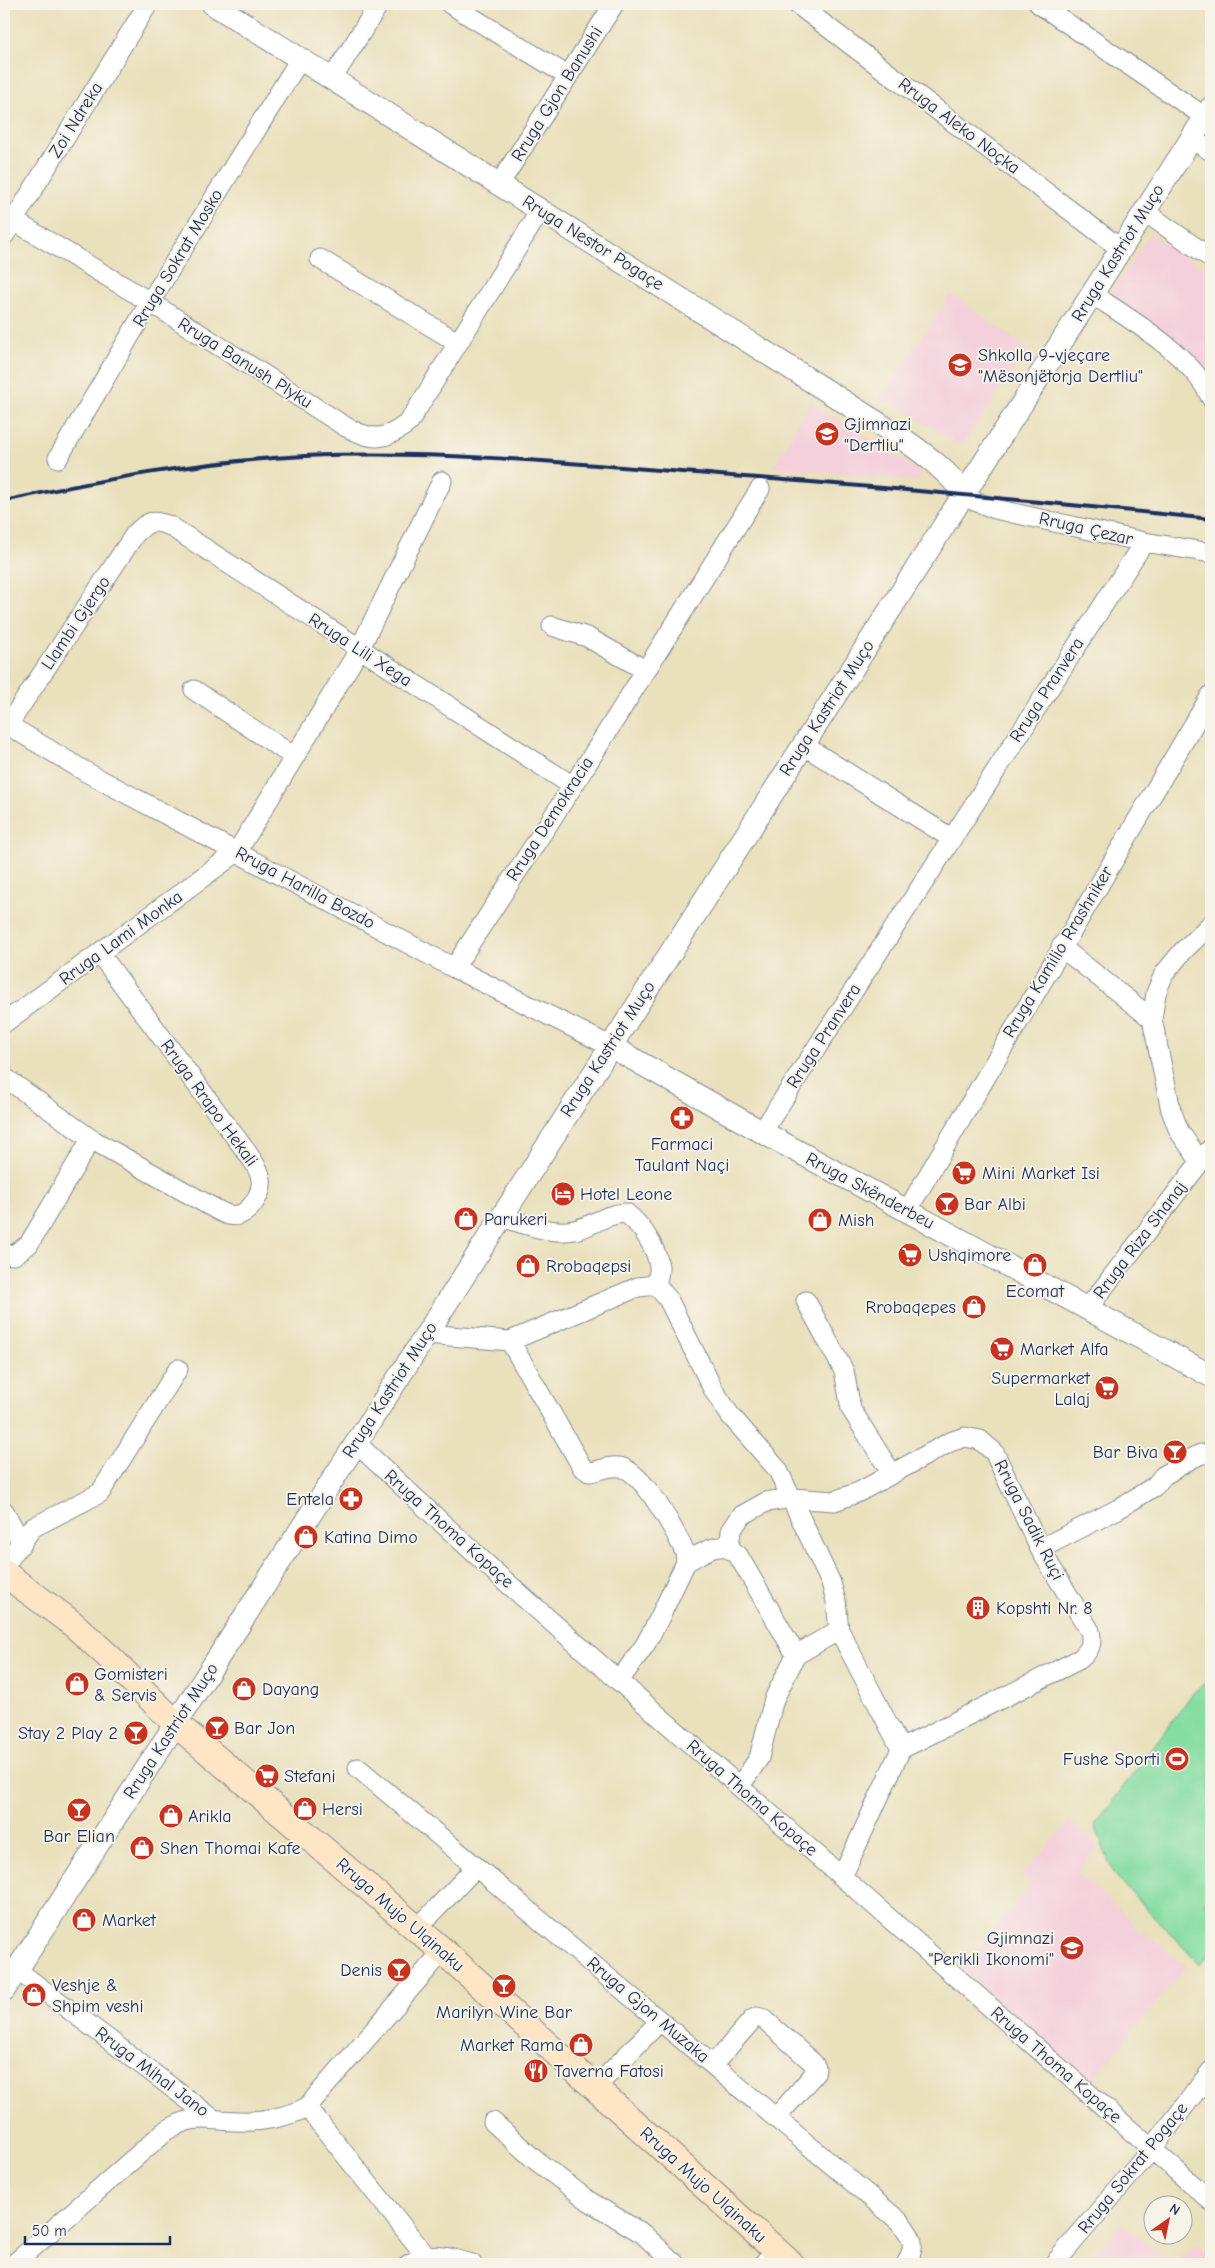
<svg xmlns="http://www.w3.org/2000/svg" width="1215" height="2268" viewBox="0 0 1215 2268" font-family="'Comic Neue',sans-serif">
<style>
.built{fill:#f4cfdc}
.green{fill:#85dda1;stroke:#508680}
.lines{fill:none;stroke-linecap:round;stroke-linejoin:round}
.minor-casing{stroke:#82888d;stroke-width:21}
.tertiary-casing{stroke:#82888d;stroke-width:24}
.secondary-casing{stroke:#82888d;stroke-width:28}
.minor{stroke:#fff;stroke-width:19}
.tertiary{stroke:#fff;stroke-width:22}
.secondary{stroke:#fde5c5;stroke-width:26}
.rail{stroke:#1b2f5e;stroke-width:4}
.labels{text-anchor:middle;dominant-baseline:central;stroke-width:4;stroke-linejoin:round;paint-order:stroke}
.street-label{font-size:18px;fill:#1b2f5e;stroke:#f7f3e8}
.poi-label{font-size:18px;fill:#1b2f5e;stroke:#f7f3e8;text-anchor:start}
</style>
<rect width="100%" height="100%" fill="#f7f3e8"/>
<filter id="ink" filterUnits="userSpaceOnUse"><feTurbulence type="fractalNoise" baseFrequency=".02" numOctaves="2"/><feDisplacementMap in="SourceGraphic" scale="10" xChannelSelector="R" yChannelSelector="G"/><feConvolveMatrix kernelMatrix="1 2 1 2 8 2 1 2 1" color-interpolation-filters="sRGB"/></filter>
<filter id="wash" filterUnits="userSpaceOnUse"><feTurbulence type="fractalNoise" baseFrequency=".0096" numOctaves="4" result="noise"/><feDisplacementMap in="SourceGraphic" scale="20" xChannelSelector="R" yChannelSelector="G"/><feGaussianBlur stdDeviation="1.12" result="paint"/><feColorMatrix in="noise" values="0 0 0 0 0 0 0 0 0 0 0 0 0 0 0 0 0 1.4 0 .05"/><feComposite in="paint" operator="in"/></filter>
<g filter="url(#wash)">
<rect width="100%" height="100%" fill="#e9e0bc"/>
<path class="built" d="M1151,233L1211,274V370L1108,297Z
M951,294L1028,349L962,446L881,397Z
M810,402L920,471L918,481L773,467Z
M1070,1821L1099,1846L1077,1872L1136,1924L1133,1927L1142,1935L1145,1932L1181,1963L1182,1961L1187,1966L1091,2081L962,1969L1032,1884L1021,1875Z
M1121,2223L1151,2248L1176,2264L1196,2243L1211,2256V2264H1084Z"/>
<path class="green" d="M1211,1678V1893L1205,1902L1211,1912V1951L1200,1965L1113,1873L1095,1825L1193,1693Z"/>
</g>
<g filter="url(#ink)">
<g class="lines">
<defs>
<path id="minor" d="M450,4L568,76
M797,4L1121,249
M1039,4L1205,117
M332,79L379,4
M1191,139L1211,151
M500,183L614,4
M1145,212L1211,258
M4,215L150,302L346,427C372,441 386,441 409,422L540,211
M4,236L148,4
M320,259L457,342
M1092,294C1131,320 1192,355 1211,398
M58,458L150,302L300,59
M964,493L972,500L995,509L1144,542L1211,553
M552,626L587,637L645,670
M194,690L293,756
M4,720L8,725L135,534C148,521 152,519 170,526L573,786
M4,728L8,725L86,772L454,968L610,1046
M803,745L951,838
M1061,947L1152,1019
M454,968L573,786L760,489
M4,1023L237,852L359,650L442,481
M4,1077L91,1139L29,1244L14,1255L4,1254
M762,1132L1144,542
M91,1139L219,1211C225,1214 231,1217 238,1215C251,1212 263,1192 261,1179C260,1172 255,1164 251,1158L100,954
M1200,1161L1179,1131L1171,1110L1152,1019L1156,993L1164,974L1182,952L1211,924
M907,1211L1211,695
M501,1217C523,1223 551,1235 574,1230C594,1226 604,1214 626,1213C641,1225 656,1246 659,1266C660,1272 657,1279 656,1285
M806,1301L844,1371L851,1409L892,1474
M1088,1308L1211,1148
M426,1334L510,1341L638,1287L656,1285L668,1299L714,1391L730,1415L778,1470L831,1583L836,1601L839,1630L901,1749
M510,1341L582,1467L589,1472C600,1471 609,1465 620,1467C643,1471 675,1531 685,1552L686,1562L659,1619L645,1645L619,1681
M356,1443L496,1573L1211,2201
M4,1511L22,1544
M729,1548L731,1531L741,1516L766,1502L792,1498L834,1501L859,1492L950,1442L965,1437L980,1440L994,1452L1040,1549L1090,1631C1093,1644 1090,1650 1080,1659L901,1749
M1040,1549L1118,1509L1155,1486L1163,1476L1191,1459L1201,1454H1211
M686,1562C705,1552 719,1538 738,1555L796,1655
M4,1566L32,1528L100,1493L178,1369
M358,1768L899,2221C913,2237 917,2245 906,2264
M740,1786L759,1758L774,1699L796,1655L839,1630
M842,1877L901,1749
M417,1929L476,1867
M17,1970L212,2118
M713,2065L752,2020L757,2017L764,2019L813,2063L816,2068L815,2073L776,2118
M595,2088L660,2021
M307,2107L426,2256
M493,2122L534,2159L589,2201L643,2234L675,2264
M14,2264L164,2132C195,2112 205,2121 239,2121C261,2122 288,2117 307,2107L443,1951
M409,2264C435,2251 446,2257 472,2264
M764,2264L775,2250
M1054,2264L1152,2149L1211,2071"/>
<path id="tertiary" d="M213,4L900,437C925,454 946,470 964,493
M610,1046L762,1132L1211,1376
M4,1990L462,1279L1211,108"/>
<path id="secondary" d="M4,1573L73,1624L108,1656L175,1723L443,1951L791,2264"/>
</defs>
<use href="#minor" class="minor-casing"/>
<use href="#tertiary" class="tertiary-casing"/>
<use href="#secondary" class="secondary-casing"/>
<use href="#minor" class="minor"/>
<use href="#tertiary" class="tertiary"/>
<use href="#secondary" class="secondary"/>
<path class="rail" d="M4,501C103,479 203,461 305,456C443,450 581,464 719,475C883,487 1047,502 1211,519"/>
</g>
</g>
<defs>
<symbol id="school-disc" viewBox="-11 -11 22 22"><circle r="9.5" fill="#c8321e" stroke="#f7f3e8"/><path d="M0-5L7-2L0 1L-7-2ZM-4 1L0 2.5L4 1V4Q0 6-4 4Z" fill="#fff"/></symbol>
<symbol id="pharmacy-disc" viewBox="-11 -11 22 22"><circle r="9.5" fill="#c8321e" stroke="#f7f3e8"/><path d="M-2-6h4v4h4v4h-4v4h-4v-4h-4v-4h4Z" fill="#fff"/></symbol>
<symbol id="supermarket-disc" viewBox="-11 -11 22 22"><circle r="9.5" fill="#c8321e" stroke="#f7f3e8"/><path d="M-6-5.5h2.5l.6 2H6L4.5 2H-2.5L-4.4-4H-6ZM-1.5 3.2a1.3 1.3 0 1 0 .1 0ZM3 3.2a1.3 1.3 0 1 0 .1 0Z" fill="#fff"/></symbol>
<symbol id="hotel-disc" viewBox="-11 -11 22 22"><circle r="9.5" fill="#c8321e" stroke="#f7f3e8"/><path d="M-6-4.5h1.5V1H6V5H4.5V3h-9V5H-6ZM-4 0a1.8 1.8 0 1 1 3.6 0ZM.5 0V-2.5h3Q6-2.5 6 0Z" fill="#fff"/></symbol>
<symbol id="bar-disc" viewBox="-11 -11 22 22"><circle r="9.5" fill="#c8321e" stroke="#f7f3e8"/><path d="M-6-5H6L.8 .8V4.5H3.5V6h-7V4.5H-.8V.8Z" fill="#fff"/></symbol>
<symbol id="shop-disc" viewBox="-11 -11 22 22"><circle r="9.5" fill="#c8321e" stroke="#f7f3e8"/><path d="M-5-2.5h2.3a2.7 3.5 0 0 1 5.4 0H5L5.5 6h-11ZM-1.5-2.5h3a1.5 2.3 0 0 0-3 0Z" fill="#fff"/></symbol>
<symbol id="building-disc" viewBox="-11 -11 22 22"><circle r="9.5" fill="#c8321e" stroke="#f7f3e8"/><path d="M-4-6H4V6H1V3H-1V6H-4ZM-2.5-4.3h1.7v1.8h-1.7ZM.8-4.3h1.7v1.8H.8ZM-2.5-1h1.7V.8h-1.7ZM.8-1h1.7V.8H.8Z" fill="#fff"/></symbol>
<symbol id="stadium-disc" viewBox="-11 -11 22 22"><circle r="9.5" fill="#c8321e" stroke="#f7f3e8"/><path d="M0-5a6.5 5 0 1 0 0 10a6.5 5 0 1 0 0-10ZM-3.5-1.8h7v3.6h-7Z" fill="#fff"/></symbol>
<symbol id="restaurant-disc" viewBox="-11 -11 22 22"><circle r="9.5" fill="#c8321e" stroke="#f7f3e8"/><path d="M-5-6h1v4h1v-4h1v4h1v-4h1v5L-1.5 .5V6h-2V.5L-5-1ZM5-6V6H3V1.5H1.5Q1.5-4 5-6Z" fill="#fff"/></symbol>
</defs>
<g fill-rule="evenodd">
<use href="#school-disc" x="946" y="351" width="28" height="28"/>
<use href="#school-disc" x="813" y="420" width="28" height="28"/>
<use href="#pharmacy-disc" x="668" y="1104" width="28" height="28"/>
<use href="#supermarket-disc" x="950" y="1159" width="28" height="28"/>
<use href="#hotel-disc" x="549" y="1180" width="28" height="28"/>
<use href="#bar-disc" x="933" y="1190" width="28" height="28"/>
<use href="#shop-disc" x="452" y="1205" width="28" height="28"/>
<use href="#shop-disc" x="806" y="1206" width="28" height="28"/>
<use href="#supermarket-disc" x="896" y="1241" width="28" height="28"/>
<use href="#shop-disc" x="1021" y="1251" width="28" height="28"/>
<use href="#shop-disc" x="514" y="1252" width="28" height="28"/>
<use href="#shop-disc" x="960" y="1293" width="28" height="28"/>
<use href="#supermarket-disc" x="988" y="1335" width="28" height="28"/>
<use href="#supermarket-disc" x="1093" y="1374" width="28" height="28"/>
<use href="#bar-disc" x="1161" y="1438" width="28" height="28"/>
<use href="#pharmacy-disc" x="337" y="1485" width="28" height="28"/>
<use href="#shop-disc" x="292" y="1523" width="28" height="28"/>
<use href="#building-disc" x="964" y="1594" width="28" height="28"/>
<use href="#shop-disc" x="63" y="1670" width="28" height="28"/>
<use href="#shop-disc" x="230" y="1675" width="28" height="28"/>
<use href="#bar-disc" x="203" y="1714" width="28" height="28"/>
<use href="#bar-disc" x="122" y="1719" width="28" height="28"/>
<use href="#stadium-disc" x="1163" y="1745" width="28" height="28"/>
<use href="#supermarket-disc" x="253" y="1762" width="28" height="28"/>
<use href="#shop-disc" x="291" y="1795" width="28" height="28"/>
<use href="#bar-disc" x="65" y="1796" width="28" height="28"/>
<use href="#shop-disc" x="157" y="1802" width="28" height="28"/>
<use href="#shop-disc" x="128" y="1834" width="28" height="28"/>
<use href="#shop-disc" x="70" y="1906" width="28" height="28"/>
<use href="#school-disc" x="1058" y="1934" width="28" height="28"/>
<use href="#bar-disc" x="385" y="1956" width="28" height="28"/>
<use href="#bar-disc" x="490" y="1972" width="28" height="28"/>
<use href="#shop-disc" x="20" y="1981" width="28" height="28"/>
<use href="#shop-disc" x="567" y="2031" width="28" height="28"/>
<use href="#restaurant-disc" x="522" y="2057" width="28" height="28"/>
</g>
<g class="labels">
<g class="street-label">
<text transform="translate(557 94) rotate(-58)">Rruga Gjon Banushi</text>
<text transform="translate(76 120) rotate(-58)">Zoi Ndreka</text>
<text transform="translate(959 126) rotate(37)">Rruga Aleko Noçka</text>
<text transform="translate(593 243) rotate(32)">Rruga Nestor Pogaçe</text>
<text transform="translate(1118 253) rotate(-58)">Rruga Kastriot Muço</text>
<text transform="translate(178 258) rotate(-59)">Rruga Sokrat Mosko</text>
<text transform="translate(245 363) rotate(32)">Rruga Banush Plyku</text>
<text transform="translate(1086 529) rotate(13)">Rruga Çezar</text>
<text transform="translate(76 623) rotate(-56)">Llambi Gjergo</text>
<text transform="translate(360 650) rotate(33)">Rruga Lili Xega</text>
<text transform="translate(1047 690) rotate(-57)">Rruga Pranvera</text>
<text transform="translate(827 708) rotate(-57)">Rruga Kastriot Muço</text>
<text transform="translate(550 819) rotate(-57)">Rruga Demokracia</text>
<text transform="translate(305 888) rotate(28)">Rruga Harilla Bozdo</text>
<text transform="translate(121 938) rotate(-36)">Rruga Lami Monka</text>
<text transform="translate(1058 952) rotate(-59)">Rruga Kamilio Rrashniker</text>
<text transform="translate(824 1036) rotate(-57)">Rruga Pranvera</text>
<text transform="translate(608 1049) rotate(-57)">Rruga Kastriot Muço</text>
<text transform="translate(209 1103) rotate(54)">Rruga Rrapo Hekali</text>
<text transform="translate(870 1191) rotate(28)">Rruga Skënderbeu</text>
<text transform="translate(1140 1240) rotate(-53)">Rruga Riza Shanaj</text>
<text transform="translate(390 1390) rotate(-57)">Rruga Kastriot Muço</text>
<text transform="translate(1029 1520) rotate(63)">Rruga Sadik Ruçi</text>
<text transform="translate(449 1529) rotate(42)">Rruga Thoma Kopaçe</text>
<text transform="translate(171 1731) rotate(-57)">Rruga Kastriot Muço</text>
<text transform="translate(752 1798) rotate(41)">Rruga Thoma Kopaçe</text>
<text transform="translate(400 1915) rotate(41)">Rruga Mujo Ulqinaku</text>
<text transform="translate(648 2010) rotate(40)">Rruga Gjon Muzaka</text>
<text transform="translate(1056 2065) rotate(41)">Rruga Thoma Kopaçe</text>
<text transform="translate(152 2072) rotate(37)">Rruga Mihal Jano</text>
<text transform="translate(1133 2168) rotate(-51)">Rruga Sokrat Pogaçe</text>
<text transform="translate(703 2185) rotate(42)">Rruga Mujo Ulqinaku</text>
</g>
<g class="poi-label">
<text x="978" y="355">Shkolla 9-vjeçare<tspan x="978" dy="21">"Mësonjëtorja Dertliu"</tspan></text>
<text x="844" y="424">Gjimnazi<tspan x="844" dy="21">"Dertliu"</tspan></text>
<text x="682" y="1144" text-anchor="middle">Farmaci<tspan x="682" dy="21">Taulant Naçi</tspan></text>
<text x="982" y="1173">Mini Market Isi</text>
<text x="580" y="1194">Hotel Leone</text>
<text x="964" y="1204">Bar Albi</text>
<text x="484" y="1219">Parukeri</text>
<text x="838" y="1220">Mish</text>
<text x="928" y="1255">Ushqimore</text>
<text x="546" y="1266">Rrobaqepsi</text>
<text x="1035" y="1291" text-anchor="middle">Ecomat</text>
<text x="956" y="1307" text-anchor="end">Rrobaqepes</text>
<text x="1020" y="1349">Market Alfa</text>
<text x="1090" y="1378" text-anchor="end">Supermarket<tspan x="1090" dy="21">Lalaj</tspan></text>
<text x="1158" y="1452" text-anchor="end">Bar Biva</text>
<text x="334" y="1499" text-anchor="end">Entela</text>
<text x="324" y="1537">Katina Dimo</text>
<text x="996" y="1608">Kopshti Nr. 8</text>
<text x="94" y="1674">Gomisteri<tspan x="94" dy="21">&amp; Servis</tspan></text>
<text x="262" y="1689">Dayang</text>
<text x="234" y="1728">Bar Jon</text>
<text x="118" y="1733" text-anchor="end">Stay 2 Play 2</text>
<text x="1160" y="1759" text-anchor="end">Fushe Sporti</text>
<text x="284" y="1776">Stefani</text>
<text x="322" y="1809">Hersi</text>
<text x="188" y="1816">Arikla</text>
<text x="79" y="1836" text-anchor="middle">Bar Elian</text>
<text x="160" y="1848">Shen Thomai Kafe</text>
<text x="102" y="1920">Market</text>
<text x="1054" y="1938" text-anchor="end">Gjimnazi<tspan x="1054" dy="21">"Perikli Ikonomi"</tspan></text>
<text x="382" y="1970" text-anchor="end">Denis</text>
<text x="52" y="1985">Veshje &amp;<tspan x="52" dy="21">Shpim veshi</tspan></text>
<text x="504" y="2012" text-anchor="middle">Marilyn Wine Bar</text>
<text x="564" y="2045" text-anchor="end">Market Rama</text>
<text x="554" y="2071">Taverna Fatosi</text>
</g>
</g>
<rect width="1215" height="2268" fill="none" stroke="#f7f3e8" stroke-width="20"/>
<g transform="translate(1168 2220) rotate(33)"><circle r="24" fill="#f7f3e8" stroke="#9fa5b1"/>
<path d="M0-4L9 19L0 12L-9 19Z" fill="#c8321e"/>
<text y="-8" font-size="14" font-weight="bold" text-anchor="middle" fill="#1b2f5e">N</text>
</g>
<path d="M25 2236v8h145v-8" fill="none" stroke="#1b2f5e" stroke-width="2.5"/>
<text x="32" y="2236" font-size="15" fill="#1b2f5e" stroke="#f7f3e8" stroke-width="4" paint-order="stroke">50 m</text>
</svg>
